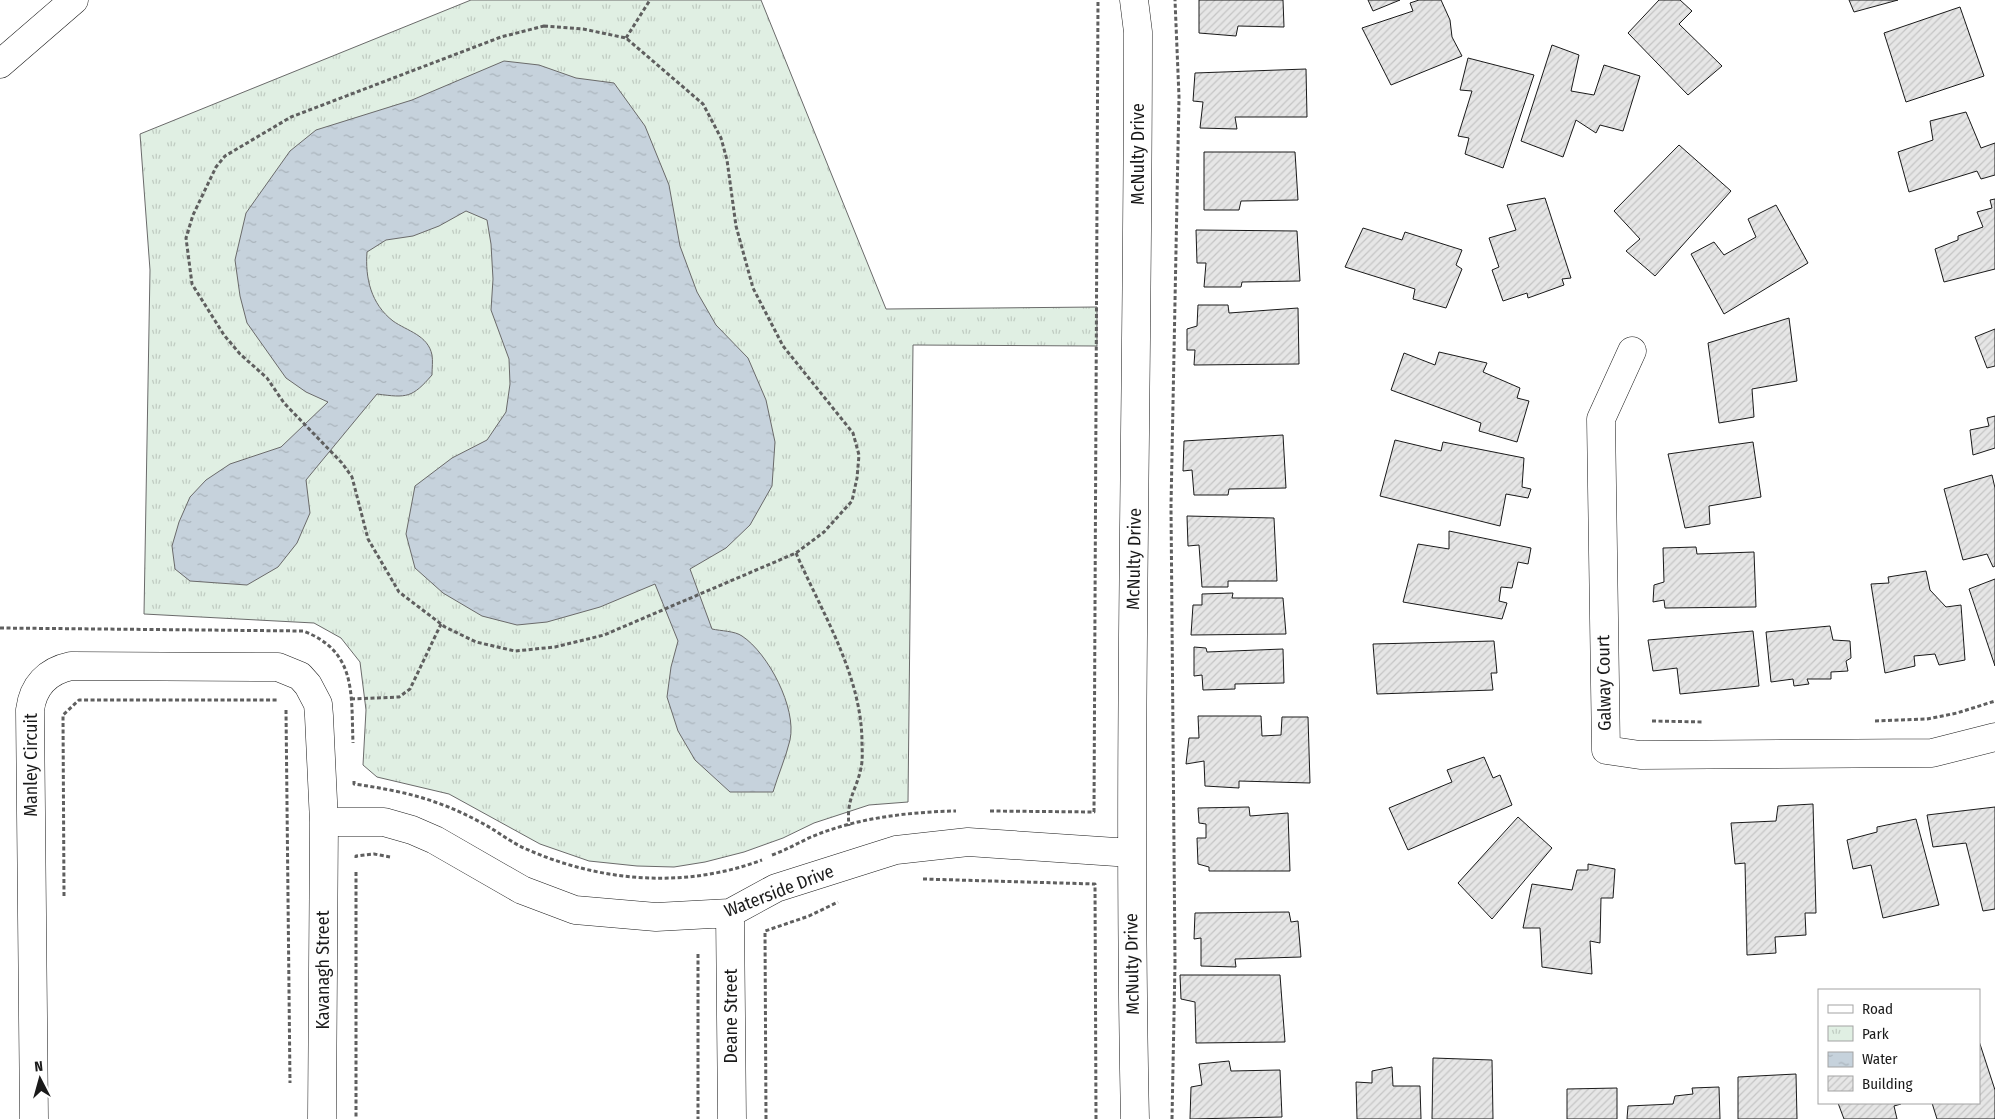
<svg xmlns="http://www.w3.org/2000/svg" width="1995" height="1119" viewBox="0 0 1995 1119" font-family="'Fira Sans Condensed',sans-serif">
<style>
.park{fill:url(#park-tufts);stroke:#6a6a6a}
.water{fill:url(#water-ripples);stroke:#6a6a6a}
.building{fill:url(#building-hatch);stroke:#1a1a1a}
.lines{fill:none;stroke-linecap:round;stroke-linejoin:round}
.minor-casing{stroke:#1a1a1a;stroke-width:29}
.path{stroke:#5f5f5f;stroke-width:3;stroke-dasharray:4 2.5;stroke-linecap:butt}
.minor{stroke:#fff;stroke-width:28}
.labels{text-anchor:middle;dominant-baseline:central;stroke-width:4;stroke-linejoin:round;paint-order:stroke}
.street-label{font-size:18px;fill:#1a1a1a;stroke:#fff}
</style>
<defs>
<pattern id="park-tufts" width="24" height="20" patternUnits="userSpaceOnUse" patternTransform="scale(1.25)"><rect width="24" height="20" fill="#e0efe3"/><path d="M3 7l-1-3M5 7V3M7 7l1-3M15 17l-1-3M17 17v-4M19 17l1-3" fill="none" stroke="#c0ccc2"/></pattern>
<pattern id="water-ripples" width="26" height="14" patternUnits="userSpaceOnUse" patternTransform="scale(1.25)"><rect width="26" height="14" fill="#c6d2dc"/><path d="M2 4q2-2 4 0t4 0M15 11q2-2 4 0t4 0" fill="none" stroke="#aab4bc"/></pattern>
<pattern id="building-hatch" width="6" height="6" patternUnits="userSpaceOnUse" patternTransform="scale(1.25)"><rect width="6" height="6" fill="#e6e6e6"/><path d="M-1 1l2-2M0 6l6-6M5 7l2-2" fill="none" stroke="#c5c5c5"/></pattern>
</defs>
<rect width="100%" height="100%" fill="#fff"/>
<path class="park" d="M471,0H761L886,309L1097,307V346L913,345L908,802L869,805L814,823L783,838L744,852L705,862L674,867L637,866L589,861L540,844L449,794L377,777L363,765L366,710L360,662L341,638L314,623L144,614L150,270L140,134Z"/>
<path class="water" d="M504,61L539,65L576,78L614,83L645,126L669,185L680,246L697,292L716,325L748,358L766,400L775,442L772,486L750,525L726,548L690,569L712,629C721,631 735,631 742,636C768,653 797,708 790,740C786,757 778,775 773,792H730L695,760L678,731L667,697L671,667L678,641L655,584L600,607L547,622L517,625L482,616L443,593L415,568L406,534L415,486L452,458L487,440L506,412L510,384L509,359L491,310L493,279L491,244L487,220L466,211L439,226L413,236L386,240L367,252C365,278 371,304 393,321C407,331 428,335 432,355C433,361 432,368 432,375C412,398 407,398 377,394L306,480L310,513L297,543L278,567L247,585L190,581L175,569L172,546L179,522L190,497L206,480L230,464L281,447L328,402L306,392L286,378L247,323L240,296L235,260L246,213L290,151L316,130L412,100Z"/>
<path class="building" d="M1199,0H1283L1284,27L1238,26L1236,36L1199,33Z
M1368,0H1400L1373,11Z
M1419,0H1441L1450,20L1452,37L1462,56L1391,85L1362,28L1413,11L1410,3Z
M1659,0H1680L1692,11L1679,24L1722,66L1688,95L1628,33Z
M1849,0H1898L1854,12Z
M1960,7L1984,76L1906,102L1884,33Z
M1552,45L1579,55L1571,91L1594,95L1604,65L1640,76L1623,131L1600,125L1596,133L1576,120L1563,157L1521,141Z
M1468,58L1534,75L1503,168L1465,154L1469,138L1458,136L1472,91L1460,90Z
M1306,69L1307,117H1235L1237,129L1200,128L1203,102L1193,101L1195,73Z
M1966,112L1981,148L1995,143V175L1981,179L1977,171L1909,192L1898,152L1933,140L1930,121Z
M1679,145L1731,191L1655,276L1626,251L1640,239L1614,211Z
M1204,152H1295L1298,200L1241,201L1239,210H1204Z
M1545,198L1571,278L1562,279L1564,285L1528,298L1527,293L1503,301L1492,270L1499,267L1489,238L1516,230L1507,205Z
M1995,199V269L1944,282L1935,249L1958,240V236L1983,227L1977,212L1992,208L1990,200Z
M1776,205L1808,263L1724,314L1691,254L1714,242L1724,255L1756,237L1748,219Z
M1363,228L1402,240L1405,232L1462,250L1456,265L1462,269L1446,308L1413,299L1415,289L1345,267Z
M1196,230L1297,231L1300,281L1242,282L1241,287H1204L1206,263H1197Z
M1198,305H1228L1229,313L1298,308L1299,364L1194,365L1195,350H1187V329L1197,326Z
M1789,318L1797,381L1752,389L1754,417L1719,423L1708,343Z
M1995,329V366L1987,368L1975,337Z
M1439,352L1487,363L1483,372L1520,388L1517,398L1529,401L1517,442L1479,431L1481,423L1391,390L1404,353L1435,365Z
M1995,416V448L1973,455L1970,430L1989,426L1987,418Z
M1283,435L1286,488L1229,489L1228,495H1194L1192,470L1183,471L1184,441Z
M1395,440L1441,451L1443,442L1524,458L1522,487L1531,489L1528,498L1506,494L1500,526L1380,496Z
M1753,442L1761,497L1709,506L1710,524L1685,528L1668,454Z
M1992,475L1995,488V566L1993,567L1987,554L1963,560L1944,489Z
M1187,516L1274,518L1277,581H1228V587H1202L1199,545L1188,546Z
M1449,531L1531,548L1528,564L1518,562L1512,588L1501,587L1499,601L1507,603L1502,619L1403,602L1418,544L1449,549Z
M1696,547L1697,554L1754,552L1756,607L1665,608L1664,600L1653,602L1654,585L1664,582L1663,548Z
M1926,571L1930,590L1946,607L1961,605L1965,660L1939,665L1935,654L1914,656L1915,666L1885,673L1871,584L1889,583L1888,577Z
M1995,579V666L1969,589Z
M1233,593L1232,598H1283L1286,634L1191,635L1193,605H1202V594Z
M1830,626L1833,640L1850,641L1851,658L1846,661L1848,671L1831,672V679H1807L1809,684L1794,686L1793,679L1771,682L1766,632Z
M1753,631L1759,686L1680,694L1677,668L1653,671L1648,640Z
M1494,641L1497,673H1491L1493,690L1377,694L1373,644Z
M1194,647L1206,648L1207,652L1283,649L1284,683L1235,684V689L1203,690L1202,675L1194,676Z
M1198,716H1261L1262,736L1281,735L1282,717H1308L1310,783L1239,781V788L1205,786L1204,761L1186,764L1189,738H1199Z
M1484,757L1493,778L1500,775L1512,805L1408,850L1389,808L1452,782L1447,770Z
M1813,804L1816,913H1805L1806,935L1775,937L1776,953L1747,955L1745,863L1735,864L1731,823L1776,821L1778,806Z
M1249,807L1250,816L1288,813L1290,871H1209V867L1198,864L1197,838H1206V824L1199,823L1198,808Z
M1995,807V909L1983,911L1966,843L1933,847L1927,815Z
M1518,817L1552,848L1492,919L1458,883Z
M1916,819L1939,905L1883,918L1871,865L1853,869L1847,840L1877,832V827Z
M1588,864L1615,869L1613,898H1601L1600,943L1590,941L1592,974L1542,967L1540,928H1523L1532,884L1572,890L1577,870H1588Z
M1289,912L1291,922L1298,921L1301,957L1235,959L1236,967L1201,966V938L1194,939L1195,913Z
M1180,975H1280L1285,1042L1196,1043L1195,1002L1181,999Z
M1979,1041L1995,1090V1119H1937L1932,1103H1979Z
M1433,1058L1492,1060L1493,1119H1432Z
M1229,1061L1231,1071L1280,1070L1282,1117L1190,1119L1191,1087L1202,1085L1199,1064Z
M1392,1067L1393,1086H1420L1421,1119H1357L1356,1082L1372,1083V1071Z
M1796,1074L1797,1119H1738V1077Z
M1719,1087L1720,1119H1627L1628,1106L1673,1104L1675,1096L1693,1094L1692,1088Z
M1617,1088V1119H1567V1089Z
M1838,1103H1900L1901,1104L1894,1106L1897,1119H1844Z"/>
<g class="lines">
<defs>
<path id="minor" d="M1134,0L1138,32C1138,394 1127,757 1135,1119
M0,64L74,0
M1632,351L1601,419L1606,750L1640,755L1932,753L1995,737
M324,822H384L412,830L435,840L522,890L575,910L656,917L730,913L776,888L896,850L968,842L1131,853
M730,913L732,1119
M34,1119L30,710C33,686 47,671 71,666L278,667L300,676L308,685L318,704L319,716L324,822L322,1119"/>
</defs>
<use href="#minor" class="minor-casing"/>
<path class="path" d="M544,26L583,29L626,38L703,104L721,138L727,160L736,226L753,288L783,346L853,433L859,455L857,478L852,501L824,532L796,553L604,635L555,647L515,651L476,642L445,627L399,592L368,539L352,477L342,463L284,403L267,378L240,354L224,335L192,284L186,238L193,215L216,167L225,156L291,117L501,37Z
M626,38L650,0
M796,553C822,613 861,674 862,741C862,750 863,759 861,768C856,792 846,798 849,826
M0,628L303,631C357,651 351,694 353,743
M351,699L399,697L410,689L441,624
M286,710L290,1083
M1652,721L1704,722
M1875,721L1927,719L1957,713L1995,701
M354,781V784C403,791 437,799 480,822C496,830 510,842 526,849C601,882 684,889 762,860
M990,811L1094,812L1098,0
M772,855C786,850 798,843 811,837C856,818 908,812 956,811
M356,858V856L374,854L390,857
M356,872V1119
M923,879L1095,884L1096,1119
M64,896L63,715L79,700H277
M698,954V1119
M766,1119L765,931L809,916L838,902
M1172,1119L1175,963L1171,506L1179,97L1175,0"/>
<use href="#minor" class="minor"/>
</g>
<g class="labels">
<g class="street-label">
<text transform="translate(1138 154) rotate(-90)">McNulty Drive</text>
<text transform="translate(1134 559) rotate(-89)">McNulty Drive</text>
<text transform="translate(1604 683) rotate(-91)">Galway Court</text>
<text transform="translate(31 765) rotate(-90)">Manley Circuit</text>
<text transform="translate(779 891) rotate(-21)">Waterside Drive</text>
<text transform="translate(1132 964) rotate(-91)">McNulty Drive</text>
<text transform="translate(323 970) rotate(-90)">Kavanagh Street</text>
<text transform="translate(731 1016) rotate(-90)">Deane Street</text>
</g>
</g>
<rect x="1818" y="989" width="162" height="115" fill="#ffffff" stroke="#a3a3a3"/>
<rect x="1828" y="1005" width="25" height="8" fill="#ffffff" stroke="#a3a3a3"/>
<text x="1862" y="1014" font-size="15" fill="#1a1a1a">Road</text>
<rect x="1828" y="1026" width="25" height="15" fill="url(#park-tufts)" stroke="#a3a3a3"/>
<text x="1862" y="1039" font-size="15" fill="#1a1a1a">Park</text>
<rect x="1828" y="1052" width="25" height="15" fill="url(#water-ripples)" stroke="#a3a3a3"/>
<text x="1862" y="1064" font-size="15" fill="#1a1a1a">Water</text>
<rect x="1828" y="1076" width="25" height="15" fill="url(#building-hatch)" stroke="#a3a3a3"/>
<text x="1862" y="1089" font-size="15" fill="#1a1a1a">Building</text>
<g transform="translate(40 1079) rotate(354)" stroke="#ffffff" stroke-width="4" paint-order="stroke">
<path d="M0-4L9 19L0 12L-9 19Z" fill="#1a1a1a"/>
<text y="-8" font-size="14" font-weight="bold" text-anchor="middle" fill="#1a1a1a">N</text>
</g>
</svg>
